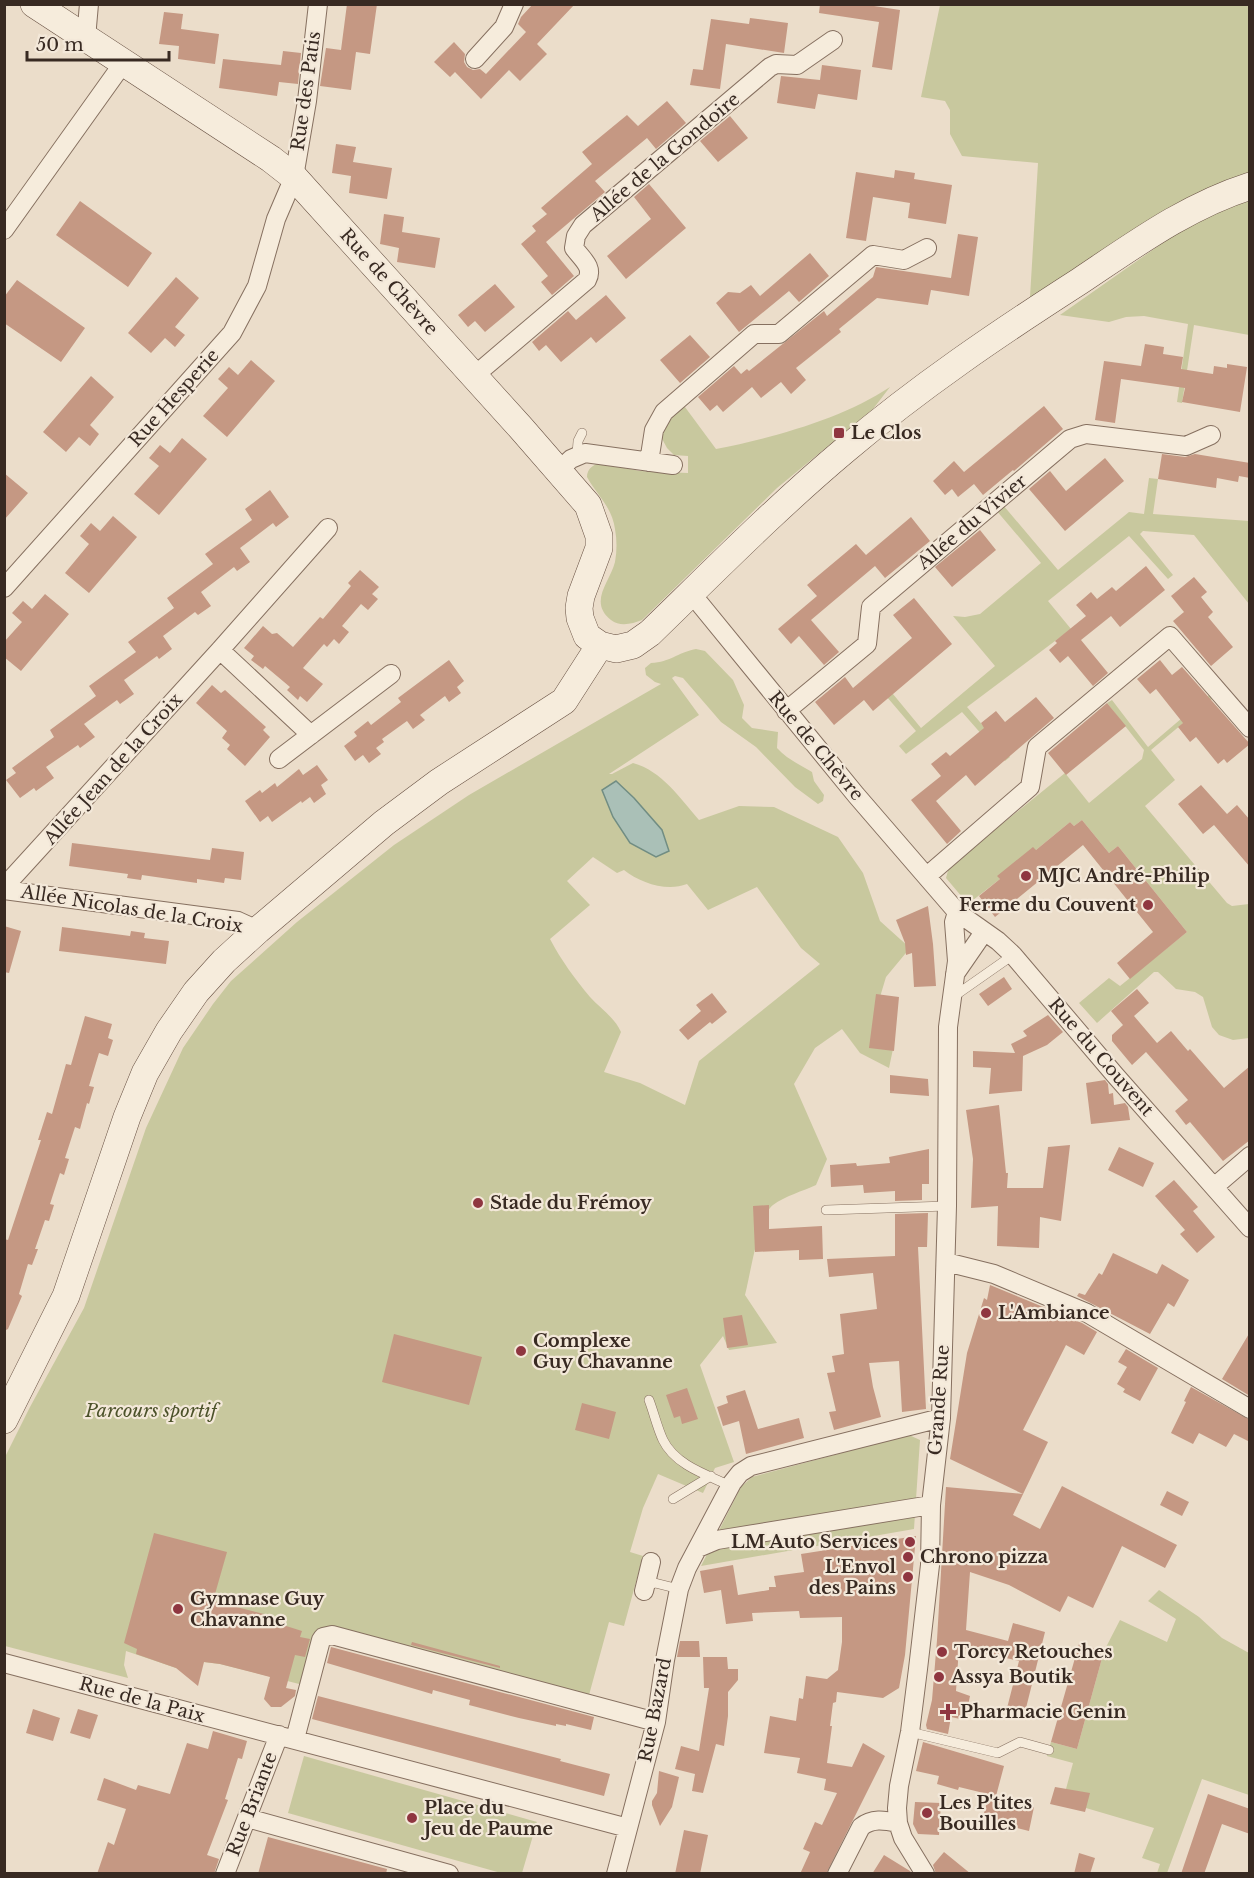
<svg xmlns="http://www.w3.org/2000/svg" width="1254" height="1878" viewBox="0 0 1254 1878" font-family="'Libre Baskerville',serif">
<style>
.green{fill:#c8c89e;fill-rule:evenodd}
.water{fill:#aac0b7;stroke:#718d83;stroke-width:1.5}
.building{fill:#c59883}
.lines{fill:none;stroke-linecap:round;stroke-linejoin:round}
.lane-casing{stroke:#867060;stroke-width:10}
.street-casing{stroke:#867060;stroke-width:20}
.secondary-casing{stroke:#685143;stroke-width:28}
.lane{stroke:#f6ecdc;stroke-width:9}
.street{stroke:#f6ecdc;stroke-width:18}
.secondary{stroke:#f6ecdc;stroke-width:27}
.poi-dot{fill:#8f3640;stroke:#f3e8d9;stroke-width:2}
.labels{text-anchor:middle;dominant-baseline:central;stroke-width:4.5;stroke-linejoin:round;paint-order:stroke}
.street-label{font-size:18px;fill:#382a22;stroke:#f3e8d9}
.poi-label{font-size:18px;font-weight:bold;fill:#382a22;stroke:#f3e8d9;text-anchor:start}
.park-label{font-size:18px;font-style:italic;fill:#4c522a;stroke:#f3e8d9}
</style>
<rect width="100%" height="100%" fill="#ebddca"/>
<path class="green" d="M940,5H1249V186L1029,314L1038,163L962,156L950,134V110L945,101L921,97Z
M1249,200V335L1194,325L1182,403L1177,402L1188,324L1144,316L1126,317L1109,322L1060,315L1181,230L1217,211Z
M890,387L873,409L777,488L642,620C632,624 620,627 611,620C588,602 610,582 615,562C617,551 617,540 615,529C612,507 597,495 587,477C587,469 593,465 599,463L640,471L688,473V456L674,455L667,448L660,435L661,426L682,403L716,449C772,438 842,419 890,387Z
M1149,478L1158,479L1153,514L1249,521V604L1194,535L1143,531L1140,534L1173,575L1168,579L1129,536L1048,601L1071,629L967,707L1010,757L1005,761L962,712L906,754L899,746L916,731L869,676L874,671L921,728L995,666L953,616L965,617L980,614L1041,563L996,510L1003,505L1058,570L1129,512L1144,514Z
M696,649L705,651L733,680L744,705L742,718L752,728L778,732L777,748C787,759 800,765 812,772L814,781L824,795L823,801L818,804L795,787L756,747L721,722L683,678L675,676L672,678L699,715L609,774H612L633,763C662,771 680,798 699,820L739,806L774,807L838,837L863,873L880,921L910,948L886,977L877,1007L893,1049L889,1068L860,1053L842,1029L815,1048L794,1084L827,1159L816,1185C803,1191 785,1196 773,1205C759,1215 750,1276 745,1295L777,1343L729,1350L723,1336L700,1365L734,1462L715,1468L703,1493L658,1474L643,1508L630,1552L643,1556L624,1626L609,1622L589,1695L323,1627L307,1686L220,1664L204,1662L176,1668L126,1651L124,1665L128,1678L5,1646L4,1459L30,1407L84,1308L146,1128L183,1048L213,1004L231,981L297,922L394,845L469,795L661,684L655,682L646,675L645,668L651,663C671,662 676,653 696,649ZM593,857L617,873L624,870C640,883 667,892 687,884L708,910L757,887L801,948L820,964L699,1061L685,1105L640,1083L604,1072L621,1032C615,1018 600,1008 590,997C575,979 561,960 550,939L590,905L567,881Z
M1209,695L1212,699L1151,750L1175,780L1145,806L1227,903L1232,906L1249,904V1038L1233,1040L1219,1035L1212,1027L1203,997L1195,992L1176,989L1158,972H1154L1097,1023L1079,1003L1109,978L1120,986L1187,932L1118,846L1109,853L1082,820L1074,826L1070,822L1036,850L998,876L1000,879L968,904L946,878L949,867L1065,773L1089,803L1142,759L1144,750L1107,703L1112,700L1148,747Z
M909,1435L920,1440L914,1529L701,1566L741,1487L752,1477Z
M1159,1590L1199,1617L1222,1638L1249,1653V1795L1202,1779L1167,1873H1157L1160,1864L1142,1858L1154,1828L1086,1808L1066,1789L1073,1763L1047,1756L1051,1742L1077,1749L1104,1651L1120,1620L1167,1642L1176,1619L1148,1601Z
M304,1756L537,1822L522,1873H501L288,1813Z"/>
<path class="water" d="M616,781L634,798L662,830L669,851L656,857L630,843L613,817L602,790Z"/>
<path class="building" d="M347,4H377L370,54L356,52L351,90L320,86L326,48L341,50Z
M533,4H575L537,44L547,54L520,81L509,70L481,99L455,72L450,77L434,62L454,42L465,54L464,62L467,67L473,70L480,69L486,74L526,32L518,24L521,17Z
M820,4H861L900,10L892,70L872,67L879,22L819,13Z
M164,12L183,14L181,29L219,34L215,64L178,59L179,46L159,44Z
M750,18L788,23L784,53L726,44L720,89L690,85L693,69L703,70L711,19L749,24Z
M283,51L301,53L298,84L279,82L277,96L219,88L223,59L281,65Z
M822,65L861,70L857,100L818,94L815,109L777,103L781,76L820,80Z
M667,101L686,123L656,149L647,138L595,181L605,192L546,242L574,276L552,295L541,282L548,276L521,244L536,231L532,226L547,214L541,208L592,164L582,152L627,115L638,126Z
M730,116L748,138L718,162L700,141Z
M336,144L356,147L353,162L392,168L387,199L349,193L351,176L332,173Z
M895,170L915,173L914,179L952,185L946,224L908,218L910,203L873,197L866,241L846,238L856,172L894,178Z
M649,184L686,228L626,279L607,256L651,219L634,197Z
M80,201L152,253L128,287L56,235Z
M384,214L404,217L402,232L440,238L435,268L397,262L399,248L380,244Z
M958,234L978,237L969,296L931,290L928,305L877,298L839,329L841,332L796,368L806,380L791,394L781,382L761,398L752,387L723,412L717,405L710,411L698,397L734,366L741,374L747,369L749,371L824,311L827,316L873,277L876,267L951,278Z
M810,253L829,276L799,302L789,291L739,332L716,303L728,292L740,293L751,285L760,296Z
M176,277L199,298L175,327L185,335L175,347L165,338L151,353L128,333Z
M17,280L85,328L61,362L4,323V297Z
M495,284L515,307L485,332L475,321L468,327L458,315Z
M606,295L626,318L596,343L591,337L561,362L546,345L539,351L532,342L568,311L576,320Z
M690,335L710,357L680,383L660,360Z
M1145,344L1164,347L1163,354L1183,357L1181,369L1213,374L1214,366L1227,368V364L1247,367L1240,412L1182,402L1185,388L1121,379L1115,423L1095,420L1104,361L1141,366Z
M251,360L275,381L227,437L203,416L228,388L218,379L229,367L238,375Z
M91,376L114,397L90,425L99,434L90,446L79,437L66,452L43,432Z
M1044,406L1063,429L1014,471L1013,470L983,495L974,484L958,497L952,489L945,495L933,481L954,461L964,472Z
M182,438L207,459L159,515L134,494L159,466L149,458L160,445L170,453Z
M1162,454L1185,457L1195,454L1250,463V478L1239,476L1238,482L1217,478L1216,488L1158,479Z
M1105,458L1124,481L1065,531L1029,489L1050,471L1066,491Z
M4,473L28,493L4,520Z
M270,490L289,517L276,527L273,523L240,548L250,562L237,571L234,567L201,592L211,606L198,615L195,612L163,636L172,649L159,659L157,656L124,680L134,694L120,704L117,700L84,724L95,737L80,748L78,745L46,767L54,778L36,791L34,788L20,798L6,780L16,773L12,768L54,737L50,730L96,696L89,686L136,652L128,642L174,608L167,598L213,564L205,554L252,520L245,509Z
M113,516L137,537L89,593L65,573L89,544L80,536L91,523L100,531Z
M911,517L930,541L885,578L875,566L811,620L839,652L824,665L799,636L791,644L778,629L817,596L807,585L856,544L866,555Z
M980,530L996,550L952,587L935,567Z
M1146,566L1165,590L1120,627L1111,616L1081,640L1108,673L1093,686L1068,656L1060,663L1049,650L1057,643L1055,641L1086,616L1076,605L1091,592L1097,599L1112,587L1116,591Z
M360,570L379,587L372,594L378,599L368,610L361,604L342,626L349,632L339,644L334,639L327,647L324,644L303,668L323,684L307,702L300,696L298,700L287,690L290,687L265,666L263,669L251,660L254,656L244,648L263,626L272,634L277,633L293,647L320,617L323,619L351,586L348,583Z
M1194,577L1207,592L1201,597L1213,612L1208,617L1233,647L1211,666L1173,621L1184,612L1171,596Z
M45,594L69,614L21,671L4,657V642L22,622L12,613L23,601L32,609Z
M914,598L952,644L873,711L864,700L834,725L815,702L845,677L853,688L912,638L893,615Z
M449,660L464,681L457,687L461,693L449,702L445,696L420,715L425,720L413,729L407,721L382,739L384,742L376,748L381,754L369,763L363,755L355,761L344,746L357,736L354,732L368,721L371,725L401,702L398,698Z
M1160,660L1172,675L1182,667L1250,744L1227,763L1224,759L1218,764L1196,737L1190,742L1178,727L1183,723L1156,689L1150,694L1137,679Z
M212,685L221,693L225,690L266,727L263,730L270,737L245,766L227,749L230,745L222,738L227,731L196,703Z
M1036,697L1054,718L975,786L966,775L936,801L961,831L947,844L911,800L941,776L931,764L946,752L950,756L984,728L981,723L996,711L1005,722Z
M1107,703L1126,726L1066,775L1048,753Z
M317,765L328,780L321,785L326,794L314,803L310,797L302,803L301,801L272,822L268,816L260,822L245,801L260,790L262,793L275,783L277,787L299,769L303,775Z
M1201,785L1227,814L1237,805L1250,820V867L1214,825L1203,834L1178,804Z
M1082,820L1109,853L1118,846L1187,932L1130,979L1117,963L1153,932L1083,845L995,917L979,896L1000,879L997,876L1033,847L1036,850L1070,822L1074,826Z
M72,843L210,860L212,848L244,852L241,880L225,878L224,883L197,879V883L142,875L141,880L127,878L128,874L69,866Z
M928,906L933,944L936,986L914,987L912,953L906,955L905,943L896,920Z
M4,926L21,931L9,973L4,972Z
M62,927L130,936L131,931L145,933L144,938L169,941L166,964L59,951Z
M1004,977L1012,989L988,1006L979,994Z
M1137,989L1149,1003L1134,1016L1157,1043L1171,1031L1188,1051L1190,1049L1224,1088L1250,1066V1140L1223,1161L1190,1122L1186,1125L1175,1111L1188,1100L1146,1052L1132,1065L1112,1041V1035L1123,1025L1111,1011Z
M712,993L727,1012L712,1024L710,1022L688,1040L679,1030L701,1011L696,1005Z
M876,994L899,997L894,1051L869,1048Z
M1048,1015L1063,1032L1047,1045L1023,1056L1022,1091L989,1094L991,1068L973,1067V1051L1015,1053L1011,1044L1027,1036L1023,1031Z
M85,1016L112,1024L108,1038L113,1040L108,1056L99,1053L89,1086L94,1087L89,1104L87,1103L80,1129L75,1127L65,1158L69,1159L64,1175L60,1173L50,1204L54,1205L49,1221L45,1220L35,1249H38L32,1265L28,1264L19,1294L22,1296L8,1329L4,1331V1239L8,1240L41,1140H38L47,1112L52,1114L66,1064L71,1065Z
M890,1075L928,1079L929,1096L890,1093Z
M1105,1080L1108,1084L1109,1094L1113,1093L1114,1105L1125,1103L1128,1107L1130,1120L1091,1124L1086,1083Z
M999,1105L1006,1173H1008L1007,1188H1043L1048,1147L1070,1145L1061,1221L1040,1217L1039,1248L997,1246L998,1206L971,1208L973,1159L966,1110Z
M1119,1147L1154,1163L1143,1187L1108,1170Z
M929,1149V1184H922V1200L895,1201V1191L864,1193L863,1185L831,1187L830,1165L856,1163L857,1166L890,1163L889,1157Z
M1174,1180L1198,1207L1193,1211L1215,1237L1197,1253L1180,1234L1185,1230L1155,1196Z
M769,1205V1229L822,1226L823,1259L799,1260V1250L755,1252L753,1206Z
M928,1213L927,1247H918L926,1409L902,1412L899,1361L869,1363L873,1387L881,1417L834,1430L829,1412L836,1411L827,1373L835,1372L832,1356L844,1354L840,1314L877,1309L873,1273L829,1277L827,1259L895,1256V1214Z
M1113,1253L1157,1274L1162,1264L1189,1280L1174,1307L1168,1303L1150,1334L1077,1296L1079,1293L1085,1295L1099,1273L1102,1275Z
M990,1285L1082,1323L1097,1332L1084,1355L1066,1345L1023,1430L1048,1442L1013,1515L1040,1529L1062,1486L1177,1545L1165,1568L1122,1546L1093,1608L1068,1596L1060,1612L1009,1585L970,1572L966,1630L1008,1641L1013,1623L1045,1632L1023,1720L1005,1716L1019,1661L959,1647L956,1691L970,1696L965,1720L951,1717L948,1734L927,1729L926,1725L932,1700L937,1640L946,1487L1023,1494L950,1459L967,1353L984,1298L987,1300Z
M742,1315L748,1345L727,1348L723,1318Z
M1250,1332V1396L1222,1379Z
M394,1334L482,1357L469,1405L382,1382Z
M1126,1349L1158,1368L1140,1401L1123,1392L1125,1389L1117,1384L1127,1367L1118,1362Z
M1191,1387L1250,1420V1442L1234,1434L1226,1447L1199,1433L1193,1444L1171,1433L1186,1402L1184,1401Z
M687,1388L698,1419L682,1424L680,1416L674,1418L666,1395Z
M745,1390L758,1429L799,1418L804,1438L746,1454L739,1421L723,1426L717,1407L728,1403L726,1396Z
M582,1403L616,1412L609,1439L575,1430Z
M1167,1491L1189,1502L1182,1516L1160,1505Z
M154,1533L227,1552L213,1601L284,1619L283,1625L302,1631L300,1637L310,1639L305,1657L295,1655L286,1688L296,1690L295,1696L281,1707H271L264,1699L270,1677L220,1664L204,1662L198,1686L176,1668L136,1654L137,1649L124,1643Z
M916,1536L905,1655L899,1688L883,1698L837,1692L836,1702L833,1703L830,1726H832L827,1763L852,1767L863,1743L885,1756L826,1874H800L810,1852L803,1849L815,1822L822,1825L837,1793L824,1790L826,1779L797,1773L800,1758L764,1753L770,1716L796,1721L799,1698L803,1699L806,1676L827,1679L838,1670L842,1642V1617L800,1618L799,1611L752,1613L753,1621L726,1624L721,1590L704,1593L700,1571L733,1565L738,1595L769,1590V1587H776L774,1576L804,1572L801,1554Z
M680,1641H699L700,1657H677Z
M412,1642L500,1666V1668L411,1645Z
M1079,1644L1104,1651L1077,1749L1051,1742Z
M331,1647L594,1717L591,1730L566,1724V1726L556,1724V1726L519,1718L469,1705L470,1700L433,1690L432,1694L327,1663Z
M703,1657H727L728,1669H738V1680L728,1692V1716L724,1746L716,1744L703,1793L692,1791L695,1774L675,1769L681,1746L699,1751L709,1688H704Z
M318,1696L561,1759L560,1761L610,1774L604,1796L312,1719Z
M33,1709L60,1718L53,1741L26,1733Z
M78,1709L98,1715L90,1739L70,1733Z
M213,1731L247,1741L242,1759L238,1758L225,1799L228,1800L207,1855L219,1859L214,1874H97L108,1842L114,1845L126,1809L97,1800L104,1778L136,1790L138,1785L170,1794L187,1743L208,1749Z
M923,1742L1004,1766L996,1796L959,1787L958,1790L937,1784L939,1776L916,1771Z
M659,1771L679,1777L672,1807L660,1826L652,1805V1801L657,1793Z
M1055,1787L1090,1793L1085,1812L1050,1804Z
M1208,1794L1250,1809V1834L1222,1824L1204,1874H1181Z
M989,1795L1034,1807L1029,1831L989,1821L991,1814L984,1813Z
M915,1802L941,1803L939,1835L918,1834L913,1824Z
M684,1830L708,1835L700,1874H675Z
M268,1837L387,1869L386,1874H258Z
M944,1852L971,1874H936L933,1865Z
M1079,1853L1095,1858L1090,1874H1074Z
M884,1855L910,1871L912,1874H872Z"/>
<g class="lines">
<defs>
<path id="lane" d="M577,455L578,441L582,433
M953,997L1013,955
M826,1210L947,1206
M649,1400C654,1413 657,1427 663,1440C675,1465 707,1475 731,1486
M673,1499L711,1476
M645,1589L649,1585L655,1583L679,1589
M910,1732L998,1753L1020,1742L1049,1750"/>
<path id="street" d="M86,38L89,4
M475,59L504,27L514,4
M4,230L124,62
M474,376L587,280C594,267 582,259 574,248L576,236L583,225L770,67L776,64L797,65L833,40
M649,462L654,430L664,412L754,334H779L873,255L904,260L927,248
M558,471L571,459L585,453L673,465
M4,588L232,333L257,286L276,219L294,177L307,101L318,4
M691,593L856,795L957,912L998,941L1013,955L1115,1075L1250,1228
M220,650L311,735
M786,711L867,644L871,607L1070,439L1086,434L1186,446L1211,435
M279,759L391,674
M927,876L1030,787L1037,747L1170,636L1250,728
M4,887L220,650L328,528
M4,890L238,921L258,930
M955,974L984,932
M1214,1187L1250,1156
M946,1262L994,1274L1087,1313L1250,1409
M698,1548L717,1540L931,1505
M644,1591L651,1562
M4,1663L628,1828
M295,1739L321,1640L323,1637L332,1635L656,1722
M247,1818L449,1874
M225,1874L279,1735
M616,1874L656,1722L665,1660L679,1589L687,1568L732,1483L740,1473L751,1466L941,1418
M837,1874L861,1827C872,1818 884,1820 898,1823
M925,1874L903,1838L898,1823L897,1808L899,1786L910,1732L918,1669L930,1565L931,1505L941,1418L947,1206L948,1027L957,961L954,922L957,912"/>
<path id="secondary" d="M34,4L271,159L294,177L521,428L588,505L599,536V548L581,596L579,608L580,618L587,636L600,645L616,649L633,645L650,633C714,571 777,507 845,450C919,387 999,333 1080,281C1134,245 1187,206 1250,186
M4,1420L66,1296L127,1117L145,1073L169,1031L196,992L224,961L258,930L384,823L439,782L564,701L600,645"/>
</defs>
<use href="#lane" class="lane-casing"/>
<use href="#street" class="street-casing"/>
<use href="#secondary" class="secondary-casing"/>
<use href="#lane" class="lane"/>
<use href="#street" class="street"/>
<use href="#secondary" class="secondary"/>
</g>
<g class="poi-dot">
<rect x="833" y="427" width="12" height="12" rx="3"/>
<circle cx="1026" cy="876" r="6"/>
<circle cx="1148" cy="905" r="6"/>
<circle cx="478" cy="1203" r="6"/>
<circle cx="986" cy="1313" r="6"/>
<circle cx="521" cy="1351" r="6"/>
<circle cx="910" cy="1542" r="6"/>
<circle cx="908" cy="1557" r="6"/>
<circle cx="908" cy="1577" r="6"/>
<circle cx="178" cy="1609" r="6"/>
<circle cx="942" cy="1652" r="6"/>
<circle cx="939" cy="1677" r="6"/>
<path d="M945 1703h6v6h6v6h-6v6h-6v-6h-6v-6h6z"/>
<circle cx="927" cy="1813" r="6"/>
<circle cx="412" cy="1818" r="6"/>
</g>
<g class="labels">
<g class="street-label">
<text transform="translate(306 91) rotate(-82)">Rue des Patis</text>
<text transform="translate(665 157) rotate(-40)">Allée de la Gondoire</text>
<text transform="translate(389 282) rotate(48)">Rue de Chèvre</text>
<text transform="translate(174 398) rotate(-48)">Rue Hesperie</text>
<text transform="translate(972 522) rotate(-40)">Allée du Vivier</text>
<text transform="translate(816 746) rotate(50)">Rue de Chèvre</text>
<text transform="translate(113 769) rotate(-48)">Allée Jean de la Croix</text>
<text transform="translate(132 909) rotate(9)">Allée Nicolas de la Croix</text>
<text transform="translate(1101 1057) rotate(49)">Rue du Couvent</text>
<text transform="translate(939 1400) rotate(-86)">Grande Rue</text>
<text transform="translate(142 1700) rotate(15)">Rue de la Paix</text>
<text transform="translate(655 1710) rotate(-79)">Rue Bazard</text>
<text transform="translate(252 1804) rotate(-69)">Rue Briante</text>
</g>
<g class="poi-label">
<text x="851" y="433">Le Clos</text>
<text x="1038" y="876">MJC André-Philip</text>
<text x="1136" y="905" text-anchor="end">Ferme du Couvent</text>
<text x="490" y="1203">Stade du Frémoy</text>
<text x="998" y="1313">L'Ambiance</text>
<text x="533" y="1341">Complexe<tspan x="533" dy="21">Guy Chavanne</tspan></text>
<text x="898" y="1542" text-anchor="end">LM Auto Services</text>
<text x="920" y="1557">Chrono pizza</text>
<text x="896" y="1567" text-anchor="end">L'Envol<tspan x="896" dy="21">des Pains</tspan></text>
<text x="190" y="1599">Gymnase Guy<tspan x="190" dy="21">Chavanne</tspan></text>
<text x="954" y="1652">Torcy Retouches</text>
<text x="951" y="1677">Assya Boutik</text>
<text x="960" y="1712">Pharmacie Genin</text>
<text x="939" y="1803">Les P'tites<tspan x="939" dy="21">Bouilles</tspan></text>
<text x="424" y="1808">Place du<tspan x="424" dy="21">Jeu de Paume</tspan></text>
</g>
<g class="park-label">
<text x="151" y="1411">Parcours sportif</text>
</g>
</g>
<rect width="1254" height="1878" fill="none" stroke="#382a22" stroke-width="12"/>
<path d="M27 51v9h142v-9" fill="none" stroke="#382a22" stroke-width="3"/>
<text x="36" y="51" font-size="18" fill="#382a22" stroke="#f3e8d9" stroke-width="4.5" paint-order="stroke">50 m</text>
</svg>
